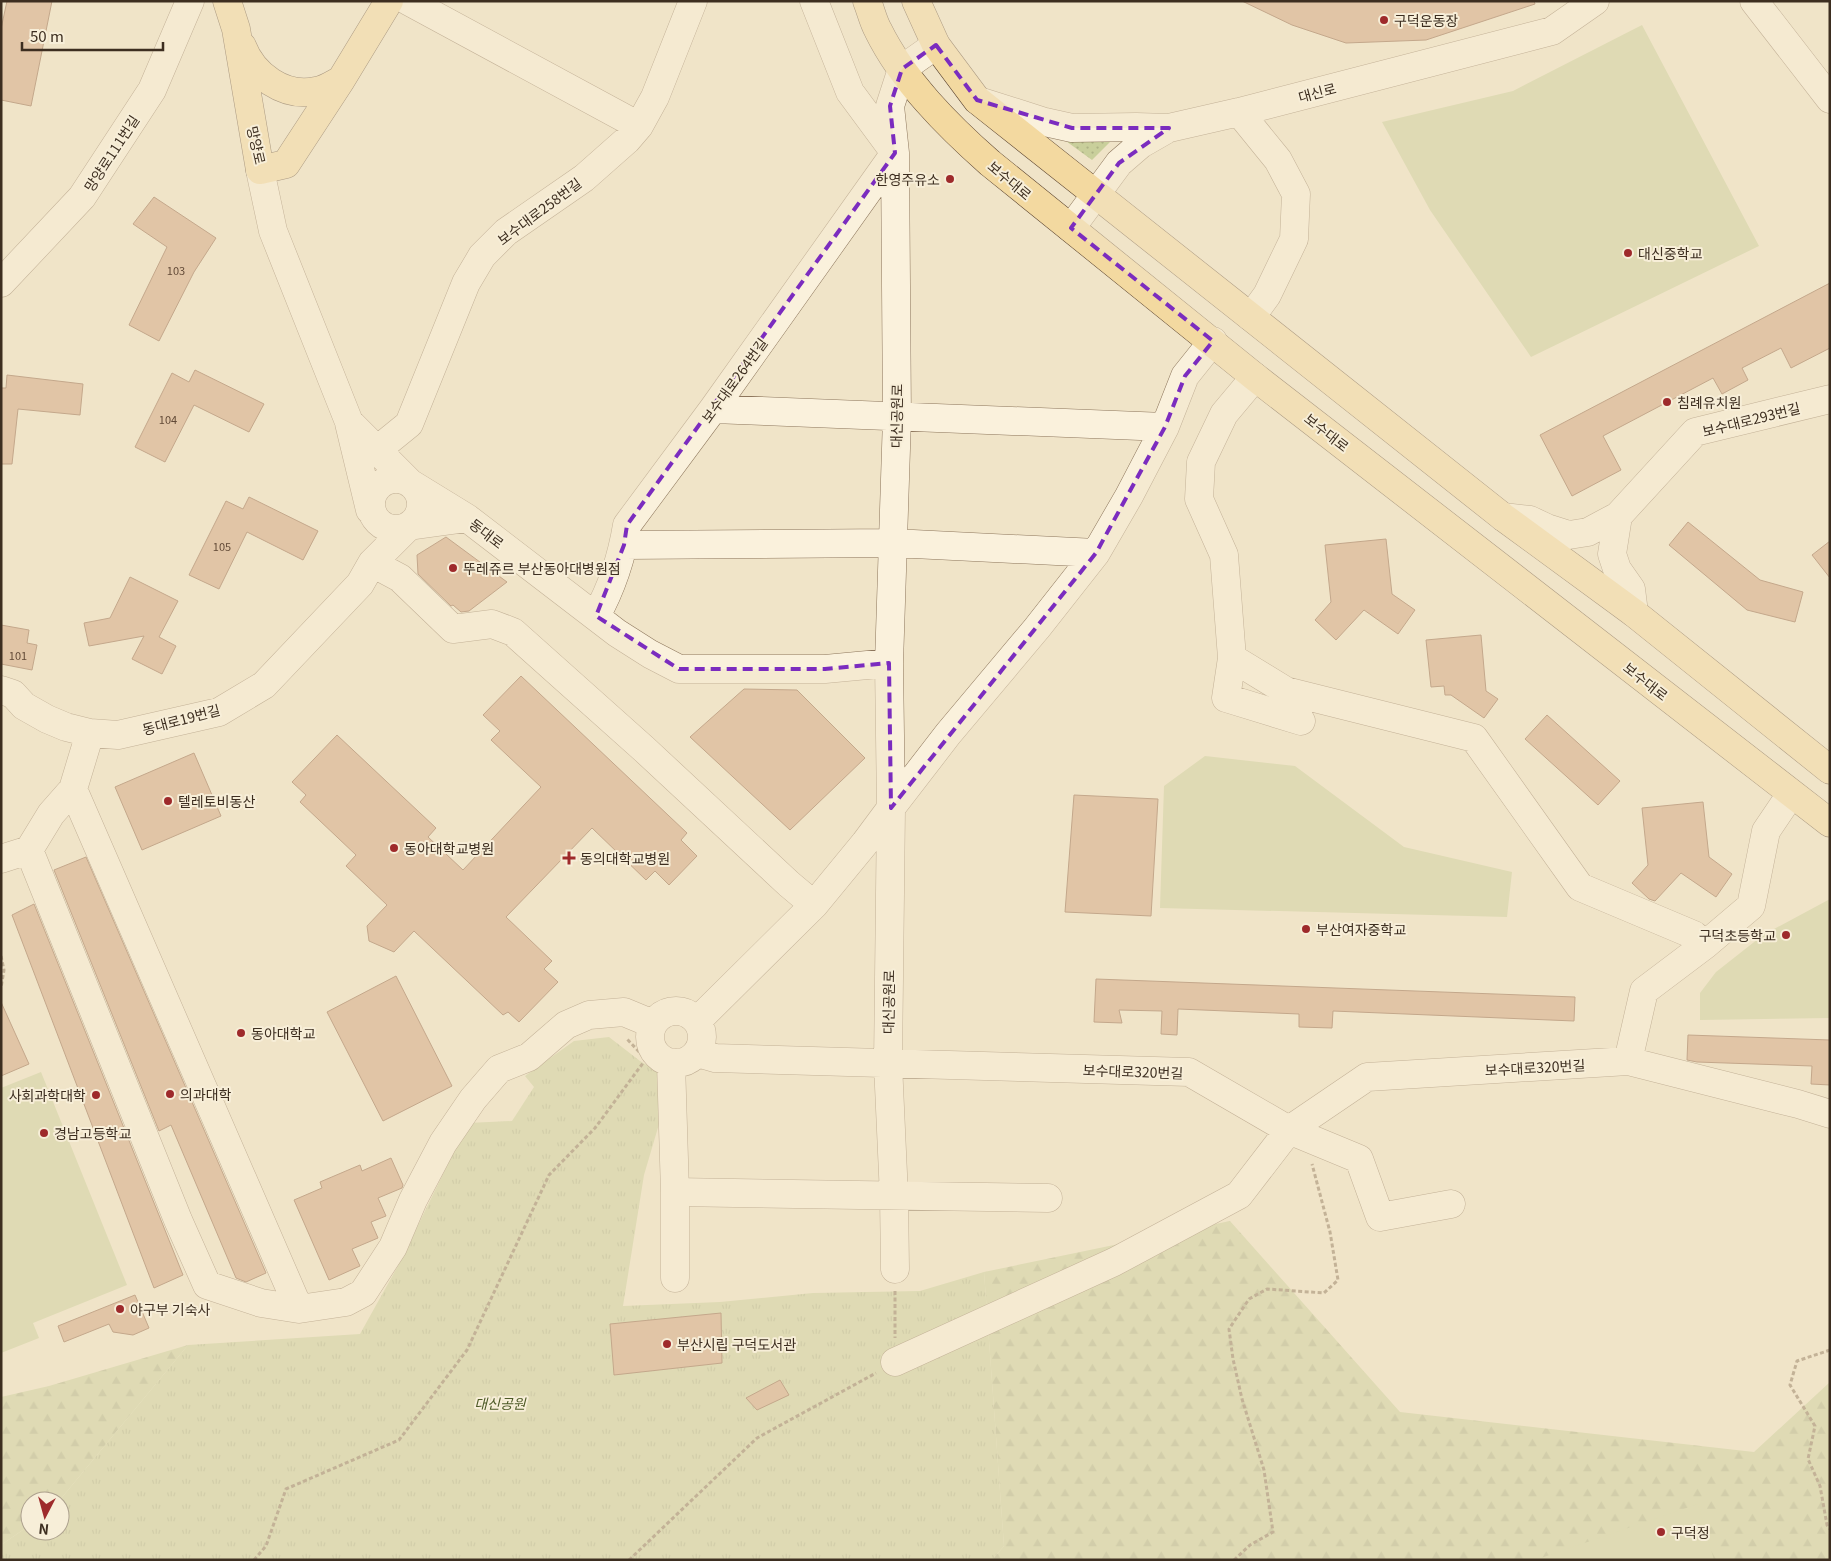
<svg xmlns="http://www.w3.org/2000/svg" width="1831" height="1561" viewBox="0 0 1831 1561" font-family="Georgia,'Noto Sans KR',serif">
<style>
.grass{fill:url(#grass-dots)}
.forest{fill:url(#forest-firs)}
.park{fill:url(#park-tufts)}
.garden{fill:#c9cf9b}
.building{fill:#cf9f7d;stroke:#8d5f41}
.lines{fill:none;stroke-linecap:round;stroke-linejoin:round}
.minor-casing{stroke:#8d765c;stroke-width:29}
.major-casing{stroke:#5b4430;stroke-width:29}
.path{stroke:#8d765c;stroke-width:3;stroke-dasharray:4 2.5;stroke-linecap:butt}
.minor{stroke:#faf1dc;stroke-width:28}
.major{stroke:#f3d9a0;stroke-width:28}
.marked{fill:none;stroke:#7b2cbf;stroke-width:4;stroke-dasharray:10 6;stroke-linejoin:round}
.poi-dot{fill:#9e2a2b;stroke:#f7eed8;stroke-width:2}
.labels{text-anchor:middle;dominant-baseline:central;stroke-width:4;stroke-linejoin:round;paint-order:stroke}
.number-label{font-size:11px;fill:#624a37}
.poi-label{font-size:14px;fill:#3d2e20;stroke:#f7eed8;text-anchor:start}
.street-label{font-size:14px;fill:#3d2e20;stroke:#f7eed8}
.park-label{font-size:14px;font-style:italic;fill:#4d5a26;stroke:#f7eed8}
</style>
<defs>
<pattern id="grass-dots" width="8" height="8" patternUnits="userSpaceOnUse" patternTransform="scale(1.25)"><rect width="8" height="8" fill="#c9cf9b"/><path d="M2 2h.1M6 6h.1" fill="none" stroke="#aeb285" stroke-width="1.8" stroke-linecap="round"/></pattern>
<pattern id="forest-firs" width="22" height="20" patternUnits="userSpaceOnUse" patternTransform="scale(1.25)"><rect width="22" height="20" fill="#c9cf9b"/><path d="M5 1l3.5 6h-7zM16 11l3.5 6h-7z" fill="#aeb285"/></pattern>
<pattern id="park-tufts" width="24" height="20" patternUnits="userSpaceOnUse" patternTransform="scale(1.25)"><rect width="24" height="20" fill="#c9cf9b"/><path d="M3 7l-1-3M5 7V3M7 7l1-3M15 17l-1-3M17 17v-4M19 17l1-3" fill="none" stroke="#aeb285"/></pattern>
</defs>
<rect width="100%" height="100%" fill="#f0e4c8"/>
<path class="grass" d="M1059,136H1116L1092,160Z"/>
<path class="forest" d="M1230,1221L1400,1412L1754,1452L1830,1382V1560H992L1004,1546L984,1272Z
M188,1345L59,1501H30V1525L1,1545V1397L49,1386Z"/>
<path class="park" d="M609,1037L640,1061L672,1080L644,1175L623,1306L720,1302L813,1293L920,1291L984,1272L1004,1546L992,1560H1V1545L30,1525V1531H60L59,1501L188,1345L360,1334L399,1264L468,1123L512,1121L534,1087L525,1076L574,1041Z"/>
<path class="garden" d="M1642,25L1759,246L1531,357L1430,210L1382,122L1513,91Z
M1205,756L1295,766L1404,847L1512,872L1507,917L1160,908L1164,786Z
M1830,899V1018L1700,1020V993L1716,972L1763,935Z
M41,1072L127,1285L33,1323L39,1338L1,1353V1088Z
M1698,1504L1714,1560H1535Z"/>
<path class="building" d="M7,1H52L31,106L1,100V29Z
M1242,1H1534L1535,4L1426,40L1346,43L1292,25Z
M154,197L216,238L194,272L159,341L129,325L167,247L133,224Z
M1830,283V348L1791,368L1781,348L1742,368L1748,380L1722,394L1713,378L1603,436L1621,470L1572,496L1540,435Z
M195,370L264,404L249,432L194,405L165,462L135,447L172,373L189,382Z
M7,375L83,384L80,415L18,409L12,464H1V388H6Z
M249,497L318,531L303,560L247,532L219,589L189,575L226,501L243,509Z
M1688,522L1760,580L1803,592L1795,622L1747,610L1669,545Z
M446,537L507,582L469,611L461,612L453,605L451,606L418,574L417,555Z
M1386,539L1392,594L1415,610L1398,634L1364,610L1336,640L1315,620L1331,602L1325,545Z
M1830,541V578L1812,555Z
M130,577L178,601L159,637L176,646L162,674L132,659L144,636L89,646L84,623L110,618Z
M1,625L29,630L27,643L37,645L32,670L1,664Z
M1481,635L1486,691L1498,699L1484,718L1451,695H1445L1444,686L1431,687L1426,640Z
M521,676L687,833L681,840L697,856L669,885L655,871L646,880L592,828L506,917L552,961L544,969L558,982L519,1022L508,1012L503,1015L414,931L394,952L369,941L367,926L387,905L346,866L356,855L300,802L306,795L292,782L337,735L436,828L428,837L463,870L541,787L491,740L500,731L483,715Z
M744,689L797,690L865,758L790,830L690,737Z
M1547,715L1620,781L1598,805L1525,739Z
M194,753L221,816L142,850L115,787Z
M1074,795L1158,799L1151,916L1065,912Z
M1703,802L1709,857L1732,874L1716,897L1681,873L1655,901L1649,899L1632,883L1648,865L1642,808Z
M86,857L266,1273L246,1282L236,1278L171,1125L159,1131L54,870Z
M34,904L183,1275L154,1288L12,915Z
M396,976L452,1086L383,1121L327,1012Z
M1096,979L1575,997L1574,1021L1333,1011L1332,1028L1299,1027V1014L1178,1009L1177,1035L1161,1034L1162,1011L1119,1010L1122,1023L1094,1022Z
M1,1002L29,1064L1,1076Z
M1688,1035L1830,1040V1085L1811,1084L1812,1066L1697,1062L1687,1060Z
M391,1158L403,1185L402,1188L378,1198L386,1216L371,1222L378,1238L352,1249L360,1266L329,1280L294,1200L322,1188L320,1182L360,1165L362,1171Z
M135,1295L149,1328L133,1335L113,1332L109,1324L64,1342L58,1326Z
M721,1313L722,1363L614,1375L610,1324Z
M780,1380L789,1395L757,1410L746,1398Z"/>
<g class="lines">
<defs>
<path id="minor" d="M408,1L639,126
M1754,1L1830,99
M979,101L1045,122L1072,128L1136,127L1169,128
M1239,112L1278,160L1296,194L1294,239L1267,295L1251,317
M260,170L273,231L349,422L410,483L467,518L617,633L650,654L679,669H825L889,663
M1071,228L1119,163L1141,144L1169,128L1239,112L1552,31L1595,1
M1,283L82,197L152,90L190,1
M1255,377L1224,414L1201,462L1199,499L1224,555L1232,658L1226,698L1301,721
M713,409L1165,427
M349,423L370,510
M377,450L409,424L466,283L482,256L506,232L584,178L627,140L639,126L655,97L693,1
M371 504a25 25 0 1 1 50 0a25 25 0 1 1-50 0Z
M1618,516L1612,554L1617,569L1631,589L1634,613
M1503,517L1530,520L1547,528L1569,535L1588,532L1618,516L1695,432L1830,399
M624,545L893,543L1096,553
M372,563L400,578L453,629L492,624L513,632L644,749L789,884L814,905
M596,616C611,589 622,556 627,525L713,409L895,153L850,92L814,1
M1232,658L1286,691L1474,738L1580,887L1694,935L1705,945
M1,690L13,694L24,706L47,719L66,727L90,733L118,735L219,712L264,685L360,584L372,563L409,526L467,518
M90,733L73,789L51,814L29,850L178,1220L207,1285L261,1303L299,1309L346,1302L363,1293L393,1247L413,1200L443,1143L473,1099L499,1069L529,1057L566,1025L589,1015L624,1012L653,1024
M73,789L299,1309
M1,859L29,850
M650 1037a26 26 0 1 1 52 0a26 26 0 1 1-52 0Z
M697,1021L814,905L865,843L891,808L889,663L897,418L895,153L890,106L902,69L936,45
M698,1053L715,1058L1189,1072L1289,1130L1367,1077L1628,1061L1798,1104L1830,1114
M1628,1061L1644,991L1705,945L1751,906L1766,831L1791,794
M671,1063L675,1192
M895,1269L894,1196L888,1064L891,808L948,734L1037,628L1096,553L1129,496L1165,427L1185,376L1213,341
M675,1278V1192L1048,1198
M895,1362L1114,1262L1239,1195L1289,1130L1359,1159L1380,1217L1451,1204"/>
<path id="major" d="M227,1L236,29L260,170L286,164L341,80L389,1
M867,1C871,11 873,21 878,30C903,81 948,126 990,163L1255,377L1830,823
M916,1L936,45L977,100L1503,517L1634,613L1830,770
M242,46C253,75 284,98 316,91C325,90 333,84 341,80"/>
</defs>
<use href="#minor" class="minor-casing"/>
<use href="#major" class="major-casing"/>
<path class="path" d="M1,956L4,970L1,988
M895,1291V1338
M1830,1350L1797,1361L1790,1385L1815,1426L1808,1459L1820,1486L1827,1525L1830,1529
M254,1560L266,1546L286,1489L399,1440L467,1350L549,1175L595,1128L646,1059L627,1039
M629,1560L757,1438L876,1373
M1234,1560L1250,1545L1273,1532L1264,1470L1242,1399L1233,1359L1229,1329L1249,1299L1267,1289L1324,1293L1338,1280L1330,1232L1312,1164"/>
<use href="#minor" class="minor"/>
<use href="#major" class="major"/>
</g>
<path d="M0 0H1831V1561H0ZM936,45L977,100L1072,128H1169L1119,163L1071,228L1213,341L1185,376L1165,427L1096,553L891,808L889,663L825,669H679L596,616L624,545L627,525L895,153L890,106L902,69Z" fill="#f0e4c8" fill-opacity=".55" fill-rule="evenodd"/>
<path class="marked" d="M936,45L977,100L1072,128H1169L1119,163L1071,228L1213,341L1185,376L1165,427L1096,553L891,808L889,663L825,669H679L596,616L624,545L627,525L895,153L890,106L902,69Z"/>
<g class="poi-dot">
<circle cx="1384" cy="20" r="5"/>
<circle cx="950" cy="179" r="5"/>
<circle cx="1628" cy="253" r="5"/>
<circle cx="1667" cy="402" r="5"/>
<circle cx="453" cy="568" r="5"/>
<circle cx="168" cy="801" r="5"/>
<circle cx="394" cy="848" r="5"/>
<path d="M566.5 850.5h5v5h5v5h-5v5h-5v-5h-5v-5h5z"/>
<circle cx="1306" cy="929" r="5"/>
<circle cx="1786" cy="935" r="5"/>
<circle cx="241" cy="1033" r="5"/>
<circle cx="170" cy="1094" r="5"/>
<circle cx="96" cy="1095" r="5"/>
<circle cx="44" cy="1133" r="5"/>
<circle cx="120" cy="1309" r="5"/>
<circle cx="667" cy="1344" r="5"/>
<circle cx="1661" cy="1532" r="5"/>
</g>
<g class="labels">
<g class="number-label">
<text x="176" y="270">103</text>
<text x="168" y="419">104</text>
<text x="222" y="546">105</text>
<text x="18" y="655">101</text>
</g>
<g class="poi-label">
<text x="1394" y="20">구덕운동장</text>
<text x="940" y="179" text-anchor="end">한영주유소</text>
<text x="1638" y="253">대신중학교</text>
<text x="1677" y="402">침례유치원</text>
<text x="463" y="568">뚜레쥬르 부산동아대병원점</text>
<text x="178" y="801">텔레토비동산</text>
<text x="404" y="848">동아대학교병원</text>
<text x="580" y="858">동의대학교병원</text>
<text x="1316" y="929">부산여자중학교</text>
<text x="1776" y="935" text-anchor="end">구덕초등학교</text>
<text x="251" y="1033">동아대학교</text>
<text x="180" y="1094">의과대학</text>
<text x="86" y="1095" text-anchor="end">사회과학대학</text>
<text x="54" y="1133">경남고등학교</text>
<text x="130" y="1309">야구부 기숙사</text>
<text x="677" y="1344">부산시립 구덕도서관</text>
<text x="1671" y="1532">구덕정</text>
</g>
<g class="street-label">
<text transform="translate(1317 92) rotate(-15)">대신로</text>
<text transform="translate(257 145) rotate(77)">망양로</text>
<text transform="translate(111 153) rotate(-57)">망양로111번길</text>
<text transform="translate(1010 180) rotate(40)">보수대로</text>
<text transform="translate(539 211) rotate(-37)">보수대로258번길</text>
<text transform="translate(734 380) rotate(-54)">보수대로264번길</text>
<text transform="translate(896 416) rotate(-89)">대신공원로</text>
<text transform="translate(1751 419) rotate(-14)">보수대로293번길</text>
<text transform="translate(1327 432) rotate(38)">보수대로</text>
<text transform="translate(487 533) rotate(37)">동대로</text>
<text transform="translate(1646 681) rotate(38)">보수대로</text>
<text transform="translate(181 719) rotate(-15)">동대로19번길</text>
<text transform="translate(888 1002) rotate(-89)">대신공원로</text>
<text transform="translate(1535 1067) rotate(-3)">보수대로320번길</text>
<text transform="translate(1133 1071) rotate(2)">보수대로320번길</text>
</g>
<g class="park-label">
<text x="500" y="1403">대신공원</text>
</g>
</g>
<rect width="1831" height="1561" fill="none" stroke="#3d2e20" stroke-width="5"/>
<g transform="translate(45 1516) rotate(186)"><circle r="24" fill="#f7eed8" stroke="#ada18e"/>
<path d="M0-4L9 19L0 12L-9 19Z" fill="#9e2a2b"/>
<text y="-8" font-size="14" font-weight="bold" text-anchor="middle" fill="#3d2e20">N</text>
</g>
<path d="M22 42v8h141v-8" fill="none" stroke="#3d2e20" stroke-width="2.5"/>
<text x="30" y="42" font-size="15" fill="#3d2e20" stroke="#f7eed8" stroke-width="4" paint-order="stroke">50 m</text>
</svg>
